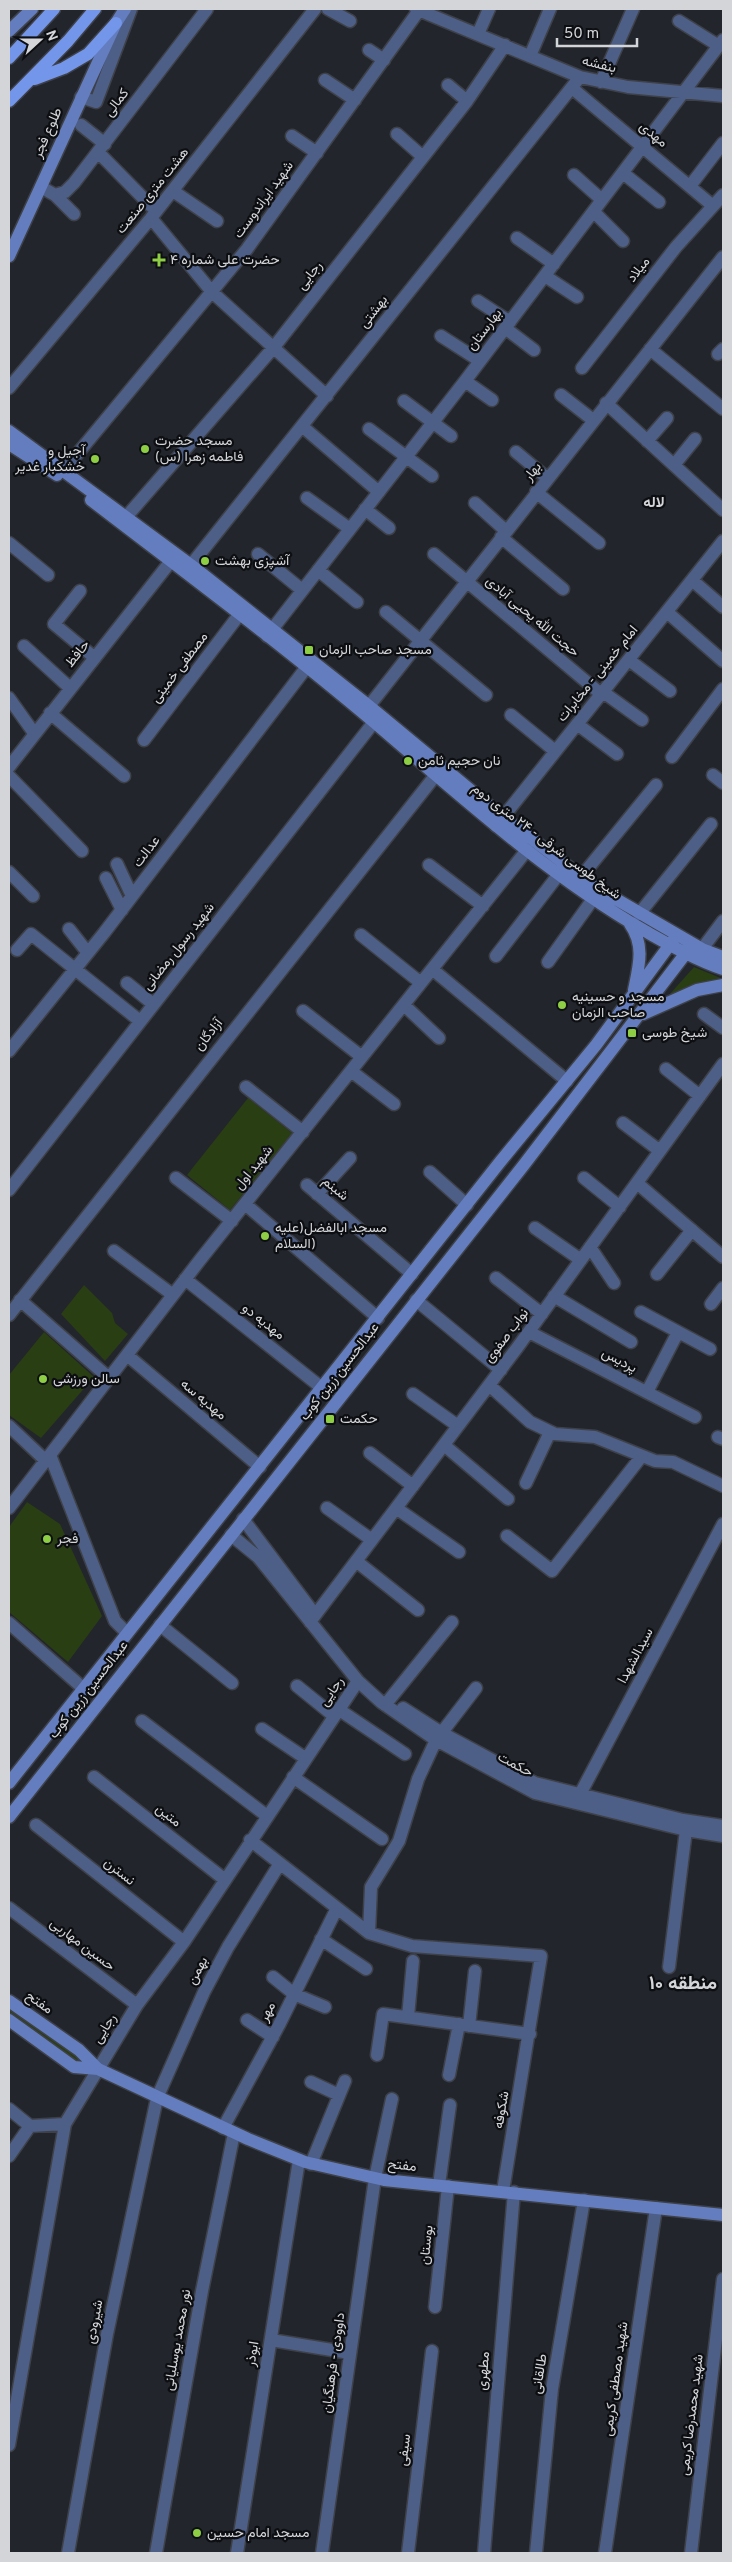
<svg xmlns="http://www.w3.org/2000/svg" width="732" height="2562" viewBox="0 0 732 2562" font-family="Overpass,Vazirmatn,sans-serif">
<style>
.green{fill:#293e13}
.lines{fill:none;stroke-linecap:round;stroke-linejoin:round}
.street-casing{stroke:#3e4148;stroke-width:15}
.secondary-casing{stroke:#3e4148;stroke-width:15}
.primary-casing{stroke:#3e4148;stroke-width:15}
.street{stroke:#4d5e87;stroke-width:12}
.secondary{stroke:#637dbf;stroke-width:12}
.primary{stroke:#7395ea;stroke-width:12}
.poi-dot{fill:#8dce44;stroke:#0c0e11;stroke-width:2}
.labels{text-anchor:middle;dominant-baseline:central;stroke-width:4.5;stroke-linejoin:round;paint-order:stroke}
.street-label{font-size:14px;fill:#d3d5d9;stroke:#0c0e11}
.poi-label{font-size:14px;fill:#d3d5d9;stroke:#0c0e11;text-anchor:start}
.neighbourhood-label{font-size:15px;font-weight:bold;fill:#d3d5d9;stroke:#0c0e11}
.district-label{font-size:19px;font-weight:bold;fill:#d3d5d9;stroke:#0c0e11}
</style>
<rect width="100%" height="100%" fill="#22252c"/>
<path class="green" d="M694,967L723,979L669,995Z
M248,1098L292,1133L230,1210L187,1175Z
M84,1285L112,1313L115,1323L128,1334L105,1361L61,1314Z
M44,1332L94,1377L41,1438L9,1415V1375Z
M27,1502L60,1524L102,1616L68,1662L9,1612V1527Z
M9,2005L89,2064L76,2063L9,2017Z"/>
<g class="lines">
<defs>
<path id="street" d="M328,9L350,21
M416,9L580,77L628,87L723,96
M679,21L719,46
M478,34L489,9
M369,50L384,60
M530,56L550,9
M325,80L355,100
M601,82L633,9
M448,85L467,101
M572,88L713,206
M81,97L96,102L131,9
M81,125L105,144
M397,134L423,157
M292,136L317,153
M98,152L151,206
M623,173L659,202
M574,175L602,200
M690,186L723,143
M41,187L55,195L65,192L74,183L207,9
M173,191L217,221
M55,195L74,214
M594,212L623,241
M151,218L212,292L327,396
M517,238L554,264
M545,276L577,297
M478,301L510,322
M505,328L534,350
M441,336L480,361
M650,349L723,409
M718,354L723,349
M582,368L676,247L723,195
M465,381L492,400
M9,388L151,218L315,9
M561,395L593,420
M404,401L451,436
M606,403L723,510
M303,427L379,492
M369,429L432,476
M647,441L667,418
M516,452L547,478
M674,465L695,439
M64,470L247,249L420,9
M536,492L599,543
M307,498L350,529
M475,503L506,531
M365,509L389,528
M127,516L274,347L467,101L505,45
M501,537L563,589
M9,543L48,575
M258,554L302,590
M434,554L601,694
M191,565L580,77
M318,570L357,602
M692,580L723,607
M80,591L54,624L95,658
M386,612L486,695
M667,612L723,661
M267,636L465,381L723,40
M24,646L70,688
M629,660L670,691
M603,692L642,720
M9,698L34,733
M369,706L723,257
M50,713L124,776
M511,715L555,751
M577,724L617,754
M144,740L239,615
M672,757L723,689
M9,767L171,561
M713,775L723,783
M9,776L82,851
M496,826L723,541
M117,864L132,896
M429,865L483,906
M9,872L33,896
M581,877L656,785
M106,878L122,910
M639,914L711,824
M69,929L88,953
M361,935L421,983
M702,949L723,921
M17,950L31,934L140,1021
M496,956L559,874
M548,962L593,899
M432,969L567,1081
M127,983L153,1004
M404,1005L439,1038
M303,1011L362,1057
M704,1014L723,1028
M9,1051L104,933L306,668
M666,1069L700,1096
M351,1071L394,1104
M246,1087L303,1132
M623,1123L660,1151
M430,1172L467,1205
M176,1178L232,1221
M584,1178L620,1207
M637,1183L723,1257
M307,1185L412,1274
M9,1190L374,722
M317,1194L350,1158
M245,1204L378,1318
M535,1228L581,1260
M590,1247L614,1283
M114,1251L173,1295
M657,1274L692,1230
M496,1278L542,1314
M185,1279L322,1388
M554,1296L631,1342
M20,1300L109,1378
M416,1300L501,1370
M711,1304L723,1288
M641,1312L710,1349
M9,1315L435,776
M529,1332L695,1417
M127,1355L260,1467
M489,1385L530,1422L555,1434L595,1437L655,1461L673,1462L723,1486
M647,1392L678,1332
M413,1394L458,1426
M9,1426L45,1460
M718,1437L723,1439
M444,1445L508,1499
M370,1453L413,1486
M50,1455L115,1621L127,1633
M526,1483L550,1432
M9,1508L200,1260L527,850
M327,1508L372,1540
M396,1508L459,1552
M243,1519L313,1612
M231,1535L258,1557L358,1681L381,1702L436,1740L535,1793L686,1830L723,1836
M507,1536L552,1571L641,1457
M356,1561L418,1610
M310,1622L517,1348L723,1064
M9,1623L84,1689
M160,1625L232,1683
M297,1686L334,1716
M385,1705L452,1622
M403,1708L442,1733L535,1783L683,1820L723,1826
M338,1709L405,1754
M142,1721L267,1816
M262,1729L305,1758
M94,1777L224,1879
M293,1777L382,1839
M577,1800L723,1524
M36,1825L184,1942
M250,1840L369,1933L412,1946L541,1956L503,2191
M9,1908L137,2005
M369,1933L371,1887L399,1841L418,1779L436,1740L476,1688
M321,1939L366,1969
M669,1967L686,1830
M273,1977L294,1994L325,2007
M408,2017L413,1961
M247,2020L273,2037
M469,2026L475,1971
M377,2055L383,2014L530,2034
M449,2075L459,2024
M311,2082L339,2095
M9,2109L30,2126L65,2124
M223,2128L279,2025L337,1908
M9,2156L30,2126
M311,2164L345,2081
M439,2185L450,2105
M435,2307L448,2186
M271,2340L350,2353
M9,2445L65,2124L137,2005L184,1942L358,1681
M68,2553L107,2334L157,2098L204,1992L228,1947L279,1865
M156,2553L202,2291L234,2133
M237,2553L299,2160
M322,2553L375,2178L392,2099
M408,2553L432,2351
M484,2553L514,2192
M536,2553L552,2389L584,2200
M605,2553L656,2208
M691,2553L723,2279"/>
<path id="secondary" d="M9,31L32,9
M9,256L116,23L125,9
M9,431L191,565L369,706L503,817L595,887L702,949L723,957
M9,444L57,475
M91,500C186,573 283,645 375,723C462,797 546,874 645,931C670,945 696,960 723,969
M630,924C645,945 639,966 634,990
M643,1014L697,990L723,985
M9,1783L500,1162L596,1045L677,935
M9,1817L523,1166L686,953L690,943
M9,2001L79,2050L98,2069L74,2067L9,2020
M98,2069L248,2139L305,2162L384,2180L723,2215"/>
<path id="primary" d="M9,58L54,9
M35,79L64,68L88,54L116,23
M9,101L68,41L95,9"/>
</defs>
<use href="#street" class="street-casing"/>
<use href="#secondary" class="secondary-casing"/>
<use href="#primary" class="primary-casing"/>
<use href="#street" class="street"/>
<use href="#secondary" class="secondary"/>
<use href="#primary" class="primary"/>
</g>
<g class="poi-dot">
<path d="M156.5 252.5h5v5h5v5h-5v5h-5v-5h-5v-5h5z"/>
<circle cx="145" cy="449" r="5"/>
<circle cx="95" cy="459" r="5"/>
<circle cx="205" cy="561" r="5"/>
<rect x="304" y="645" width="10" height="10" rx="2.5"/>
<circle cx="408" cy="761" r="5"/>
<circle cx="562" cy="1005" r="5"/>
<rect x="627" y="1028" width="10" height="10" rx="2.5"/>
<circle cx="265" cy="1236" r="5"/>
<circle cx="43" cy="1379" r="5"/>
<rect x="325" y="1414" width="10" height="10" rx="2.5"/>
<circle cx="47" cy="1539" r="5"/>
<circle cx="197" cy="2533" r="5"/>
</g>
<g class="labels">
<g class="street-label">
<text transform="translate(599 65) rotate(14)">بنفشه</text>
<text transform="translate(117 103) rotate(-53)">کمالی</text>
<text transform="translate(48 133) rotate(-66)">طلوع فجر</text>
<text transform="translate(653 135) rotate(40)">مهدی</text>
<text transform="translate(153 191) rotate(-51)">هشت متری صنعت</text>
<text transform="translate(264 200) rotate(-54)">شهید ایراندوست</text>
<text transform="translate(639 270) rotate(-52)">میلاد</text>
<text transform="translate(310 276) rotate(-52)">رجایی</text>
<text transform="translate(374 312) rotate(-52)">بهشتی</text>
<text transform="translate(485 330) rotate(-53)">بهارستان</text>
<text transform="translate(533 472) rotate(-52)">بهار</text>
<text transform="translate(532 617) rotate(40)">حجت الله یحیی آبادی</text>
<text transform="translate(78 654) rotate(-51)">حافظ</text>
<text transform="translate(180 668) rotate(-53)">مصطفی خمینی</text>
<text transform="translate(598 674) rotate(-51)">امام خمینی - مخابرات</text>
<text transform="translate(546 842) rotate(37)">شیخ طوسی شرقی - ۲۴ متری دوم</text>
<text transform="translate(147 852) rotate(-53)">عدالت</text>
<text transform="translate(179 947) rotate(-52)">شهید رسول رمضانی</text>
<text transform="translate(209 1035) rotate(-52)">آزادگان</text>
<text transform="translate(254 1168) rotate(-51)">شهید اول</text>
<text transform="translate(335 1189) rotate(40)">شبنم</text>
<text transform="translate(263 1322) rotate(38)">مهدیه دو</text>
<text transform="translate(507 1336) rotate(-53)">نواب صفوی</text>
<text transform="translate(619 1361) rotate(27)">پردیس</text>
<text transform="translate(340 1372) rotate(-52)">عبدالحسین زرین کوب</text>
<text transform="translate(203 1400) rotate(40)">مهدیه سه</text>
<text transform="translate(636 1656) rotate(-62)">سیدالشهدا</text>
<text transform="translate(89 1690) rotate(-52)">عبدالحسین زرین کوب</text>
<text transform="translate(332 1692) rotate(-56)">رجایی</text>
<text transform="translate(515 1765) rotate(28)">حکمت</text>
<text transform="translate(168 1816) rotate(38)">متین</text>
<text transform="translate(119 1872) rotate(38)">نسترن</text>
<text transform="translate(82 1945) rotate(37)">حسین مهاربی</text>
<text transform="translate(198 1971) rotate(-63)">بهمن</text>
<text transform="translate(39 2003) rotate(35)">مفتح</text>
<text transform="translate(268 2012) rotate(-63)">مهر</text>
<text transform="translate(105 2029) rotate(-58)">رجایی</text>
<text transform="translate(502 2110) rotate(-80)">شکوفه</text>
<text transform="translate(402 2166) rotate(6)">مفتح</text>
<text transform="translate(427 2245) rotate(-84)">بوستان</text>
<text transform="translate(95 2322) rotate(-79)">شیرودی</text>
<text transform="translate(178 2340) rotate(-80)">نور محمد یوسلیانی</text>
<text transform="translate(253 2354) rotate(-81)">ابوذر</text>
<text transform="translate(334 2363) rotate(-82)">داوودی - فرهنگیان</text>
<text transform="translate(484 2371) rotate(-85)">مطهری</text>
<text transform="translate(540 2374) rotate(-81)">طالقانی</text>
<text transform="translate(616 2379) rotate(-82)">شهید مصطفی کریمی</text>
<text transform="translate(692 2415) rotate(-83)">شهید محمدرضا کریمی</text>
<text transform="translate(405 2450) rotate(-83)">سیفی</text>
</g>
<g class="poi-label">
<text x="170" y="260">حضرت علی شماره ۴</text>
<text x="155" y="441">مسجد حضرت<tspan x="155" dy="16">فاطمه زهرا (س)</tspan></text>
<text x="85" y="451" text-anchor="end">آجیل و<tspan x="85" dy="16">خشکبار غدیر</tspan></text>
<text x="215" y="561">آشپزی بهشت</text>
<text x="319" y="650">مسجد صاحب الزمان</text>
<text x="418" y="761">نان حجیم ثامن</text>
<text x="572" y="997">مسجد و حسینیه<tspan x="572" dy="16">صاحب الزمان</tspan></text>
<text x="642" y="1033">شیخ طوسی</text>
<text x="275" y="1228">مسجد ابالفضل(علیه<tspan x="275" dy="16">السلام)</tspan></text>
<text x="53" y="1379">سالن ورزشی</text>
<text x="340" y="1419">حکمت</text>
<text x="57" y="1539">فجر</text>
<text x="207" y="2533">مسجد امام حسین</text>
</g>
<g class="neighbourhood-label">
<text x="654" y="503">لاله</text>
</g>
<g class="district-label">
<text x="683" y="1984">منطقه ۱۰</text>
</g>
</g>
<rect width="732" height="2562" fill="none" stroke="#d3d5d9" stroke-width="20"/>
<g transform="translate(40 40) rotate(69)" stroke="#0c0e11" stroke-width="4" paint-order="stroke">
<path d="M0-4L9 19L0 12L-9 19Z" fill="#d3d5d9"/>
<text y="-8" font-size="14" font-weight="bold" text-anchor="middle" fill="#d3d5d9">N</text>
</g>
<path d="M557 38v8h80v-8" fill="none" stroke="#d3d5d9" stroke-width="2.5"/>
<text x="564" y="38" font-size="15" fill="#d3d5d9" stroke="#0c0e11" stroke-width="4" paint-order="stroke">50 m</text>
</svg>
